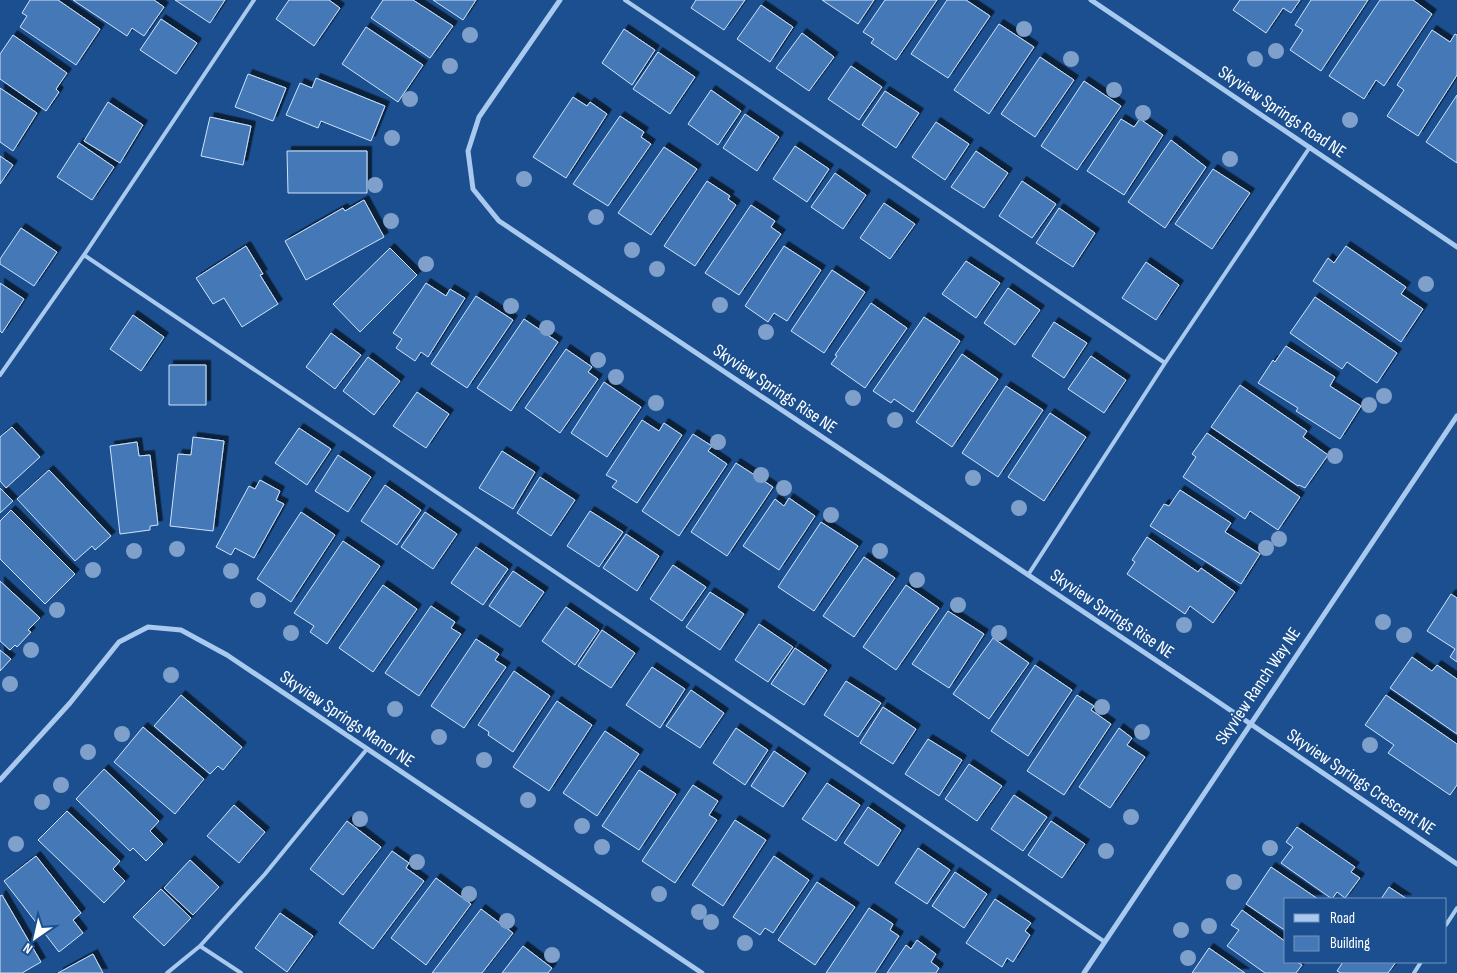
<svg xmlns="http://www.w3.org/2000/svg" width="1457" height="973" viewBox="0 0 1457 973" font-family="'Sofia Sans Condensed',sans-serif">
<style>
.building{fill:#4478b7;stroke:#cfe3fa;filter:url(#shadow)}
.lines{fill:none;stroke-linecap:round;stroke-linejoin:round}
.service{stroke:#a9c9ee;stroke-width:4}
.minor{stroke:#a9c9ee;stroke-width:5}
.tree{fill:#7ea0ca}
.labels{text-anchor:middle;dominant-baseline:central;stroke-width:4;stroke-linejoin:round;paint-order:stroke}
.street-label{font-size:18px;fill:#fff;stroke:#1b4f8f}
</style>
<defs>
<filter id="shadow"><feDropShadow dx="4.5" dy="-4.5" stdDeviation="0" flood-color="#0009"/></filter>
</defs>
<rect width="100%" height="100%" fill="#1b4f8f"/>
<path class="building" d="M30,0H58L100,29L76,65L20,27L27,16L22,13Z
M73,0H154L164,7L144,36L132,28L127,36Z
M175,0H225L210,23Z
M289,0H329L340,8L314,46L276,19Z
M383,0H413L453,26L430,58L371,18Z
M433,0H476L463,20Z
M696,0H745L724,30L691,8Z
M822,0H874L858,24Z
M885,0H937L896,60L871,43L874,39L863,32Z
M947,0H966L990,16L948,78L911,54Z
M1240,0H1300L1291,13L1283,8L1266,33L1233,10Z
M1311,0H1368L1321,71L1290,50L1303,30L1295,25Z
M1380,0H1413L1432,14L1384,86L1376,80L1364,99L1329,76Z
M761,5L793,27L770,62L737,39Z
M161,19L197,43L176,74L140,50Z
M999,24L1034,47L989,114L954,90Z
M366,27L423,65L398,102L342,64Z
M624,29L655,50L632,85L602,63Z
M1432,30L1450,42L1455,34L1457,35V75L1418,136L1387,116L1404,90L1397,85Z
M802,33L834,57L809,91L776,68Z
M13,35L67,73L56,89L59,92L46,111L0,79V54Z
M658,52L695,77L670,114L633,89Z
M1040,57L1074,80L1035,137L1001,114Z
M851,66L882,87L859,120L828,99Z
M248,74L286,88L273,121L235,107Z
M316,78L385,106L371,141L321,121L318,128L286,115L300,83L312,88Z
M1084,81L1121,106L1077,170L1041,146Z
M0,88L37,113L13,151L0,142Z
M711,90L741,111L718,145L688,124Z
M885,91L919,113L896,148L862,125Z
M1457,95V163L1426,142Z
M573,97L587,106L590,102L607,114L566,178L533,157Z
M108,102L143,125L120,163L84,141Z
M745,114L779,137L757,171L723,148Z
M620,116L644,132L641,137L651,144L608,206L573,184Z
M210,117L251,126L243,165L201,156Z
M1121,119L1134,127L1140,119L1163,135L1124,195L1087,171Z
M936,122L969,144L945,180L912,157Z
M1171,140L1206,167L1165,228L1128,202Z
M79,143L114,167L92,200L57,177Z
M795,146L829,169L807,202L773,179Z
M664,147L697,169L651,235L618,213Z
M287,151H367V193H288Z
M976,151L1008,173L984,208L951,187Z
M0,156L13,165L0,184Z
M1213,169L1250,193L1212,249L1175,224Z
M835,173L866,195L843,229L811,207Z
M707,181L730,196L728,199L736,205L695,266L664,246Z
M1022,181L1056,204L1032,238L999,216Z
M364,200L384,237L306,280L285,241L343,208L345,211Z
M884,203L915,224L890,259L860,238Z
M751,205L775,221L771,227L781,234L739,295L705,273Z
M1059,208L1095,233L1073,267L1036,243Z
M21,228L57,252L34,286L0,264V259Z
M246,246L263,274L260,275L278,304L242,327L224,298L213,304L196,278Z
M784,246L821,270L787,321L774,313L768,322L745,306Z
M1346,246L1406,287L1401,294L1423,309L1401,342L1313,281L1328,258L1334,263Z
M390,248L417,275L360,332L333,304Z
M966,261L1000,283L976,318L942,294Z
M1146,262L1179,285L1156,320L1122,298Z
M832,270L865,292L824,353L791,331Z
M0,283L24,299L2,333L0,331Z
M426,283L446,296L450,289L465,298L428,357L421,352L415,361L396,348L402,339L393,333Z
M1008,288L1040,310L1015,345L984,323Z
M476,296L513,320L467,388L431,364Z
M1315,297L1397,353L1377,383L1347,362L1342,369L1290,333Z
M871,303L907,328L865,388L831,364L837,356L835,355Z
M133,315L164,337L141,371L110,349Z
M924,317L960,341L913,412L894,399L891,403L873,391Z
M524,319L558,342L511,411L477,388Z
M1054,322L1087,343L1064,378L1032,356Z
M331,333L361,355L335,389L306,367Z
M1286,346L1335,377L1330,386L1361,406L1340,439L1296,411L1298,408L1258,383L1273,360L1275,362Z
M566,349L592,367L588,372L598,379L560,433L525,408Z
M962,354L998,379L952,447L916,422Z
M1091,356L1126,380L1104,413L1068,389Z
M368,357L400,381L374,415L343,391Z
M169,365H206V405H169Z
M604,382L641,407L607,457L571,433Z
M1240,385L1307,431L1303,437L1328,455L1305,488L1299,485L1298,486L1211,427Z
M1006,386L1043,410L998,477L962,453Z
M417,392L449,414L426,448L393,426Z
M1050,413L1086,437L1044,501L1008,477Z
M642,420L659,431L664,423L682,435L637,503L612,487L617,481L606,475Z
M12,427L40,457L6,488L0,481V437Z
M299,428L331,449L307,485L275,463Z
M1207,433L1300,497L1278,530L1250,511L1245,519L1183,477L1196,457L1192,454Z
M693,434L712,446L708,451L727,464L679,536L642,511Z
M193,437L224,441L213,531L170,526L178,454L191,455Z
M137,442L139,456L150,455L158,525L150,526V530L120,534L110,446Z
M502,451L535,472L513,509L479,488Z
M338,455L371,477L348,512L315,491Z
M736,463L773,487L727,556L691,532Z
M49,470L111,536L95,550L92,546L75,561L17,499Z
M540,477L575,500L551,536L517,513Z
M260,480L280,491L276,500L284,504L254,558L235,548L231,555L216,547L249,486L255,489Z
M385,485L421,510L397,545L361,521Z
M0,488L13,501L0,513Z
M1180,490L1231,523L1225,532L1260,554L1241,584L1150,526L1164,504L1169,506Z
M789,498L815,516L779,570L743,546L775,499L784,506Z
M11,510L75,574L45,604L0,559V521Z
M590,511L623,532L599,567L567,546Z
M301,512L335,535L291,602L257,579Z
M425,512L457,534L433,569L401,547Z
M821,522L858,546L814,611L778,587Z
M626,534L659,556L637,591L603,568Z
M1147,537L1198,572L1201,568L1235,592L1213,623L1190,606L1185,614L1127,574L1135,562L1132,560Z
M343,541L380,566L327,644L310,632L314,626L294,613Z
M476,547L508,569L483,605L451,583Z
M864,557L895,578L854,637L823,616Z
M673,565L706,587L682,621L650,599Z
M513,571L544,592L520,627L489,606Z
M0,581L40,618L28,630L31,632L17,647L15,645L10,650L0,641Z
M383,585L417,609L373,672L339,648Z
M906,585L939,608L896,670L863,647Z
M710,592L744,614L720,650L686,627Z
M1451,594L1457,598V662L1450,657L1455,649L1427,631Z
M431,606L455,622L451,628L461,634L419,696L385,673Z
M566,607L599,630L575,665L542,641Z
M948,611L984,634L949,688L912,664Z
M759,624L793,647L768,682L735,660Z
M602,630L635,653L611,688L578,666Z
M993,638L1029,663L989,719L953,694Z
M476,639L499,654L495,660L506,667L464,728L431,706Z
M795,648L827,670L804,705L771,684Z
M0,650L11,659L0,671Z
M1412,657L1432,671L1437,665L1457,679V734L1390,688Z
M1035,665L1072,690L1028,756L991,731Z
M652,667L685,689L660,728L626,705Z
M514,671L550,696L513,752L488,735L489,732L478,725Z
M846,681L881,703L858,737L824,715Z
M691,690L724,713L700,748L666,726Z
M181,695L242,747L223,770L218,766L210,774L154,726Z
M1077,695L1094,706L1091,710L1111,724L1064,795L1027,771Z
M1386,695L1457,744V785L1450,795L1388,753L1394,745L1365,725Z
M557,701L592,725L549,791L513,767Z
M883,707L916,729L893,764L860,743Z
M143,727L204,779L175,814L114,762Z
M736,728L768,750L745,785L713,763Z
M1119,728L1132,738L1127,745L1145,757L1110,808L1079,787Z
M605,731L639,754L597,816L563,793Z
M928,739L962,760L939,796L905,774Z
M774,751L806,773L783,807L751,786Z
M969,764L1002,786L977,821L945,799Z
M104,769L159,821L150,831L163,844L146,861L133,848L130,851L76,799Z
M639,770L676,794L639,850L602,826Z
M827,783L860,805L836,841L802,819Z
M693,785L718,801L709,815L717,820L675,883L642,861Z
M1014,795L1047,817L1023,851L991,829Z
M234,805L265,832L239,863L207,836Z
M868,807L901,830L878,866L844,843Z
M67,811L120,861L113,869L125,881L104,903L38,840Z
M735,820L766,840L723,906L692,885Z
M347,821L381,847L343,895L310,869Z
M1051,821L1085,844L1062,878L1028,855Z
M1297,827L1355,867L1351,872L1360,878L1345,898L1337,892L1332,899L1281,863L1293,847L1286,842Z
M918,848L950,870L927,904L895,883Z
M392,851L409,863L406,868L424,881L373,949L339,923Z
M36,856L81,913L73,920L83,933L59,952L4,881Z
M774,856L809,880L773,933L765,928L760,935L733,917Z
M190,860L219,887L193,915L164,888Z
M1271,867L1318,899H1286V931L1246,904Z
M955,872L987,894L964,928L932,906Z
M436,878L471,904L426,965L391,938Z
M817,882L855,907L815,965L778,940Z
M1389,887L1407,899H1381Z
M161,889L191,918L164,946L133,917Z
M2,895L41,962L22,973H0V896Z
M995,899L1031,923L1025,931L1030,935L1013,962L1007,958L1002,967L966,943Z
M869,908L893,924L890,930L899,936L875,973H826Z
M481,909L513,933L482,973H432Z
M1242,910L1286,942V962H1297L1302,965L1296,973H1265L1227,946L1239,930L1231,925Z
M280,913L313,936L287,972L255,948Z
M917,940L936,954L931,962L939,968L936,973H887L906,945L911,949Z
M523,946L552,968L548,973H502Z
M1209,948L1245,973H1192Z
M93,954L103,973H58Z
M1343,962H1396L1388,973H1341L1337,971Z"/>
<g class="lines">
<path class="service" d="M625,0L1165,363
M84,255L1105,942
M0,375L84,255L254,0
M1028,575L1165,363L1310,147
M1446,925L1457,908
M200,946L241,973
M167,973L200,946L265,874L367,749
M1414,973L1421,962"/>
<path class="minor" d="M560,0L479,117L468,151L473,189L499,221L1208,695L1457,864
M1091,0L1457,247
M0,780L70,703L119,642L148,627L181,630L227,655L702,973
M1084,973L1457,416"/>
</g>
<g class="tree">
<circle cx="1024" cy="29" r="8"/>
<circle cx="470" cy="35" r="8"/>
<circle cx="1276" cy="51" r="8"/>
<circle cx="1071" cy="59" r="8"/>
<circle cx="1255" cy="59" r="8"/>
<circle cx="450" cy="66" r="8"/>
<circle cx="1114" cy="90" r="8"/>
<circle cx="410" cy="99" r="8"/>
<circle cx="1143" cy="113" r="8"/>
<circle cx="1350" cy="120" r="8"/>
<circle cx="392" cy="138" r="8"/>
<circle cx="1230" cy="159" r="8"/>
<circle cx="524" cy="179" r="8"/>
<circle cx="375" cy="185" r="8"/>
<circle cx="596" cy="217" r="8"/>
<circle cx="391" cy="221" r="8"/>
<circle cx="632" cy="250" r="8"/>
<circle cx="426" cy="264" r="8"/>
<circle cx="657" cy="269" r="8"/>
<circle cx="1426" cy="284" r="8"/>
<circle cx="720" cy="305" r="8"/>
<circle cx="511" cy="306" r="8"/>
<circle cx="547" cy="328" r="8"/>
<circle cx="766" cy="332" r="8"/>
<circle cx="598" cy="360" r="8"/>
<circle cx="616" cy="377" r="8"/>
<circle cx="1384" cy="396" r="8"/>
<circle cx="853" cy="398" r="8"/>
<circle cx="656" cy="403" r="8"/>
<circle cx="1369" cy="405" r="8"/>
<circle cx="895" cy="420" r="8"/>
<circle cx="718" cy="442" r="8"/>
<circle cx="1335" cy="456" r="8"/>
<circle cx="761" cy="475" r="8"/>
<circle cx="973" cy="478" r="8"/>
<circle cx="784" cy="488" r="8"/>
<circle cx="1019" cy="508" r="8"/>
<circle cx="831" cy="515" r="8"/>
<circle cx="1279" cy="539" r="8"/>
<circle cx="1266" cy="548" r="8"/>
<circle cx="177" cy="549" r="8"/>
<circle cx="134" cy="551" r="8"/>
<circle cx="880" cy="551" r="8"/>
<circle cx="93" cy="570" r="8"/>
<circle cx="231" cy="571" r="8"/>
<circle cx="917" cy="580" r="8"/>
<circle cx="258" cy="600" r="8"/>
<circle cx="958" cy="605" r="8"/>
<circle cx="57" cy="610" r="8"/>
<circle cx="1383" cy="622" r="8"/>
<circle cx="1184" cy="625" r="8"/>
<circle cx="291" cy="633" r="8"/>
<circle cx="999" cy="633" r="8"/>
<circle cx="1404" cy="635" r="8"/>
<circle cx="31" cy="650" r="8"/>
<circle cx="171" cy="675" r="8"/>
<circle cx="10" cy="684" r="8"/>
<circle cx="1102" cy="707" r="8"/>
<circle cx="395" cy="709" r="8"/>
<circle cx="1142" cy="732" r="8"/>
<circle cx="122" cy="734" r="8"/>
<circle cx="439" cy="737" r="8"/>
<circle cx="1370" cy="745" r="8"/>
<circle cx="88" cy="752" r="8"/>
<circle cx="484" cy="760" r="8"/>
<circle cx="61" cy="785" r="8"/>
<circle cx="528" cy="800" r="8"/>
<circle cx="42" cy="802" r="8"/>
<circle cx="1131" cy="817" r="8"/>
<circle cx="360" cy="819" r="8"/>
<circle cx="582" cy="826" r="8"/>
<circle cx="16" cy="844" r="8"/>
<circle cx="602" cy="847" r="8"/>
<circle cx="1270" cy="848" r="8"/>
<circle cx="1106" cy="851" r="8"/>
<circle cx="417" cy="862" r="8"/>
<circle cx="1234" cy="882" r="8"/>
<circle cx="469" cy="894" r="8"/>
<circle cx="659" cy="894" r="8"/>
<circle cx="699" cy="912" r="8"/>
<circle cx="507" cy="921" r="8"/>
<circle cx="711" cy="922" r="8"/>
<circle cx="1209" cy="926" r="8"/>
<circle cx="1181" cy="930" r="8"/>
<circle cx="745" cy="943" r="8"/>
<circle cx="552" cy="955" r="8"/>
<circle cx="1188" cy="958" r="8"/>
</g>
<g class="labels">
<g class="street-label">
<text transform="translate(1282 112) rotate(34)">Skyview Springs Road NE</text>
<text transform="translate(775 389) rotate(34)">Skyview Springs Rise NE</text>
<text transform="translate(1112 614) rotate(34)">Skyview Springs Rise NE</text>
<text transform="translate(1258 686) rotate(-56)">Skyview Ranch Way NE</text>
<text transform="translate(347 719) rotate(34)">Skyview Springs Manor NE</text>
<text transform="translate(1361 782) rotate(34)">Skyview Springs Crescent NE</text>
</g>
</g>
<rect x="1284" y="898" width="162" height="65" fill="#1b4f8f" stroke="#7695bc"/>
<rect x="1294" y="914" width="25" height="8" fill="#a9c9ee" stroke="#7695bc"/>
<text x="1330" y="923" font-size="15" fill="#ffffff">Road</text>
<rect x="1294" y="936" width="25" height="15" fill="#4478b7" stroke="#7695bc"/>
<text x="1330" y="948" font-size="15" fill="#ffffff">Building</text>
<g transform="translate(35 938) rotate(214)" stroke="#1b4f8f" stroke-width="4" paint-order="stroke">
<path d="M0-4L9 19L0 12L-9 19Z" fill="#ffffff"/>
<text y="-8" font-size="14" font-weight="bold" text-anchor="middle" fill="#ffffff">N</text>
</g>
</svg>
